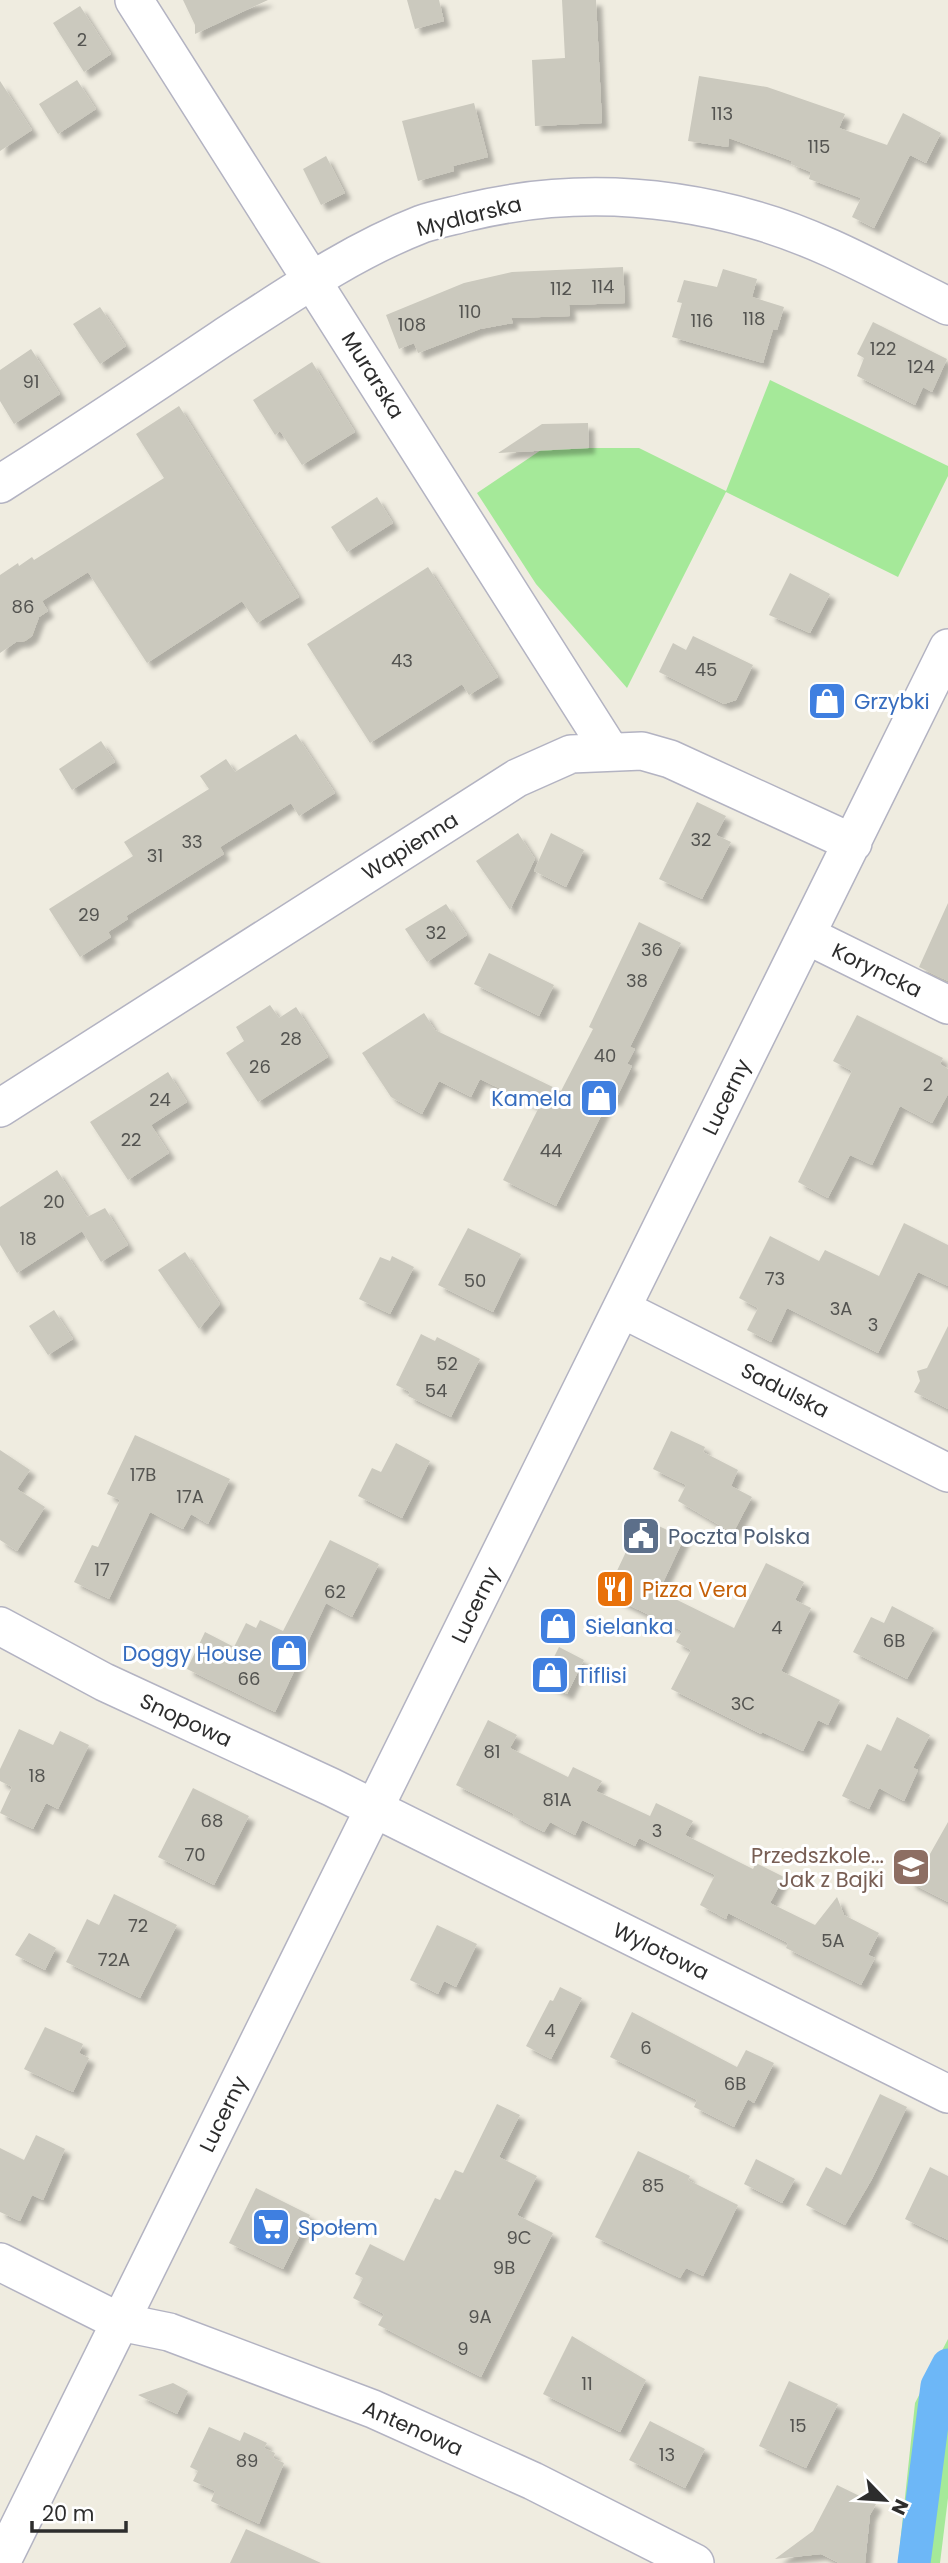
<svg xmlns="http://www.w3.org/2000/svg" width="948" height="2563" viewBox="0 0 948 2563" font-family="Poppins,sans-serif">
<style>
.green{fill:#a5e999}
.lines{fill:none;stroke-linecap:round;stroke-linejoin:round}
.canal{stroke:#6db7f7;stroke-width:33}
.building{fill:#cbc9be;filter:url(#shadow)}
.minor-casing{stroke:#b3b3c2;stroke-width:40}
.minor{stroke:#fff;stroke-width:37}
.labels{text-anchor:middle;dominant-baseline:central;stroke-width:6;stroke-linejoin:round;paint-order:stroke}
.number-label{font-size:18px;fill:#545451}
.street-label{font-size:21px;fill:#2d2d2d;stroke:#fff}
.shop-label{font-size:21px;fill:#366cbe;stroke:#fff;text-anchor:start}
.service-label{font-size:21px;fill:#4e5e75;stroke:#fff;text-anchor:start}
.food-label{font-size:21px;fill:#c56008;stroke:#fff;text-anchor:start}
.education-label{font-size:21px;fill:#785e54;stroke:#fff;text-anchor:end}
</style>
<defs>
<filter id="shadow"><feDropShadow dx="6" dy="6" stdDeviation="2" flood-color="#0004"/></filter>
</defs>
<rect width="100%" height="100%" fill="#efece0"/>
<path class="green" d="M770,380L948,466V476L898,577L726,492L627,688L536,584L477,493L541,450L589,448H639L726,491Z
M948,2339V2498L940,2563H898L915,2403Z"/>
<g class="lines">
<path class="canal" d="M914,2563L937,2386L948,2365"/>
</g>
<path class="building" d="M183,0H268L195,34V25Z
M407,0H439L444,21L415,29Z
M562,0H596L602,123L535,126L532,60L565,58Z
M80,6L111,54L84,72L53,23Z
M699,76L767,87L845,114L839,128L887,145L903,113L941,133L926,163L910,155L874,228L852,217L861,198L809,179L811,172L791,164L792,161L729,138L728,147L688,141Z
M77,80L96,109L58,134L39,104Z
M0,81L32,130L0,151Z
M474,103L488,157L453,166L454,171L418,181L402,121Z
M326,156L345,193L321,205L303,169Z
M623,267L625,303L569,305L570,316L511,318L513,323L480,329L418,353L414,343L399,349L386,315L464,283L512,272Z
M723,269L757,279L752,297L784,307L777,330L773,329L763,363L672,337L682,303L677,302L684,280L717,287Z
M100,307L126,346L100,364L73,324Z
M873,322L947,359L932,392L923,387L915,405L857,376L864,358L857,354Z
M31,349L60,394L14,424L0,401V370Z
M312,362L355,432L302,465L280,431L275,435L253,400Z
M179,406L299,597L257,623L242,601L147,663L88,572L42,601L48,611L39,617L32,636L25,641L16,642L0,653V575L18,563L19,566L32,557L34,560L164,478L136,434Z
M588,423L589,448L498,453L542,424Z
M377,497L393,523L347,552L331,527Z
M428,567L498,677L469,695L462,684L370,743L307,644Z
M790,573L830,594L810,633L769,615Z
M693,636L753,665L736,700L724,704L659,672L673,643L686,650Z
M296,734L335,793L299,816L291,803L220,847L224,854L126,916L128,919L108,932L111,937L80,957L49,909L133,856L124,842L209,789L200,776L226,759L235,772Z
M101,741L115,762L72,790L59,769Z
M697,802L726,816L716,835L731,842L702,899L659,879Z
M518,833L535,859L510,910L476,861Z
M551,833L584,850L566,887L534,871Z
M948,903V981L919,967Z
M446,904L467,935L427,962L405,929Z
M639,922L681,943L630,1047L635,1049L627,1064L632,1066L615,1101L610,1098L556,1206L503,1180L539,1107L480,1079L471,1097L439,1081L422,1114L391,1097L362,1053L424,1013L435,1030L561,1091L593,1029L589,1027Z
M489,953L554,985L539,1016L474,984Z
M270,1005L279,1018L296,1007L328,1057L258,1102L226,1053L244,1041L236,1027Z
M857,1015L943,1058L940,1064L948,1069V1094L932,1123L900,1106L872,1165L850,1155L828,1198L798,1182L852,1071L833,1061Z
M168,1072L187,1102L151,1125L169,1153L128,1180L90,1122Z
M57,1170L87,1217L105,1208L128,1245L101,1262L82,1231L17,1273L0,1245V1207Z
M904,1223L948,1245V1286L918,1272L878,1353L787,1308L771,1342L747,1330L758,1308L739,1298L770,1236L819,1261L825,1250L879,1276Z
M468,1228L521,1254L493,1312L438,1285Z
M185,1252L220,1304L199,1329L158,1270Z
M392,1256L414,1267L390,1314L359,1299L380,1257L390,1261Z
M54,1310L73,1339L48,1355L29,1326Z
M948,1326V1409L914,1392L920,1381L917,1371L927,1368Z
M421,1334L435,1341L437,1337L480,1359L451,1417L408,1396L410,1392L396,1385Z
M671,1431L705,1447L703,1452L738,1470L731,1486L752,1497L733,1533L678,1501L686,1485L653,1469Z
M135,1435L230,1479L208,1524L191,1514L183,1529L150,1512L109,1599L74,1582L92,1545L98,1547L120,1500L107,1494Z
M396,1443L430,1461L402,1518L358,1496L372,1468L381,1472Z
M0,1450L30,1470L17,1489L45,1507L17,1551L0,1540Z
M642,1518L684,1538L659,1591L734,1628L766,1563L804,1582L795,1600L811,1608L781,1671L840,1700L828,1725L818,1720L803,1751L762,1732L761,1734L671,1689L691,1650L676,1642L682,1631L606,1594Z
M330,1540L379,1564L352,1617L326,1603L275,1712L187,1669L205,1632L234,1647L246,1623L256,1628L260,1620L283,1631Z
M892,1606L934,1628L907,1679L853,1652L871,1617L884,1623Z
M559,1647L584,1660L567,1694L542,1681Z
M897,1717L930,1735L913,1768L918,1770L904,1801L879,1788L869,1809L842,1796L867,1744L881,1751Z
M488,1720L517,1735L510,1748L568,1777L573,1767L602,1781L596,1791L650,1816L656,1803L693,1821L685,1835L753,1869L756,1863L784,1877L770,1903L815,1925L837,1897L844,1915L879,1933L868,1955L875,1958L861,1985L786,1948L788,1943L728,1913L726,1919L700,1905L715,1875L639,1838L635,1846L582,1820L575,1835L550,1822L544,1832L513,1816L514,1814L456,1785Z
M19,1729L53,1745L60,1731L89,1745L58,1809L46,1803L33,1829L0,1813L12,1787L0,1781V1769Z
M193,1788L249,1816L214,1885L158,1857Z
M948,1822V1902L909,1882L922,1859L926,1861Z
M114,1894L177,1925L140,1998L66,1962L87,1919L99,1925Z
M437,1925L477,1944L456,1987L444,1981L438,1994L410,1980Z
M29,1933L56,1948L45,1970L15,1955Z
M560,1987L582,1998L551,2059L526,2046L550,2000L553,2001Z
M632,2012L737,2067L746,2050L774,2063L754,2103L748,2099L734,2127L694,2107L697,2100L610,2057Z
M45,2027L83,2044L79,2053L89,2058L73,2092L24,2069Z
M880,2094L907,2107L872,2179L845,2225L806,2205L826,2167L841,2175Z
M497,2104L520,2115L499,2157L537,2176L517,2215L553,2233L481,2377L378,2325L384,2314L353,2298L363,2278L355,2274L370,2244L404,2261L435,2198L440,2200L455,2170L463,2173Z
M36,2135L65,2149L43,2200L32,2195L20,2221L0,2212V2148L24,2160Z
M638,2151L690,2176L688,2180L738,2205L703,2276L686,2268L680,2278L595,2237Z
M756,2159L795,2179L782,2203L744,2184Z
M930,2167L948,2176V2240L905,2219Z
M256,2188L310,2215L283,2269L229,2243Z
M572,2336L646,2380L620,2432L543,2394Z
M789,2381L838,2404L806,2468L759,2446Z
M173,2383L188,2391L177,2414L138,2395Z
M650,2421L705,2449L685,2488L629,2460Z
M209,2427L240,2441L244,2432L267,2443L264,2448L275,2453L273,2458L284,2463L259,2524L211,2501L215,2491L193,2481L198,2471L190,2467Z
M837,2485L876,2504L870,2515L865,2563H839L821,2554L775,2559L813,2531Z
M246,2529L321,2563H230Z"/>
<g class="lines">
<defs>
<path id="minor" d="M134,0L610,751
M0,484C74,437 148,388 221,339C286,297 350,252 422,224C437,219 453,216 468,212C564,189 661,193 755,220C823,239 886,276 948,306
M806,935L948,1005
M0,1108L517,778L571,754L642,751L670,759L853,843
M622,1309L948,1473
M0,1626L104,1682L331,1787L948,2094
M0,2262L120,2322L169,2332L373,2409L533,2481L695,2563
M1,2563L948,648"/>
</defs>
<use href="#minor" class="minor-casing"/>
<use href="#minor" class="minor"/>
</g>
<defs>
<symbol id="shop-square" viewBox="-11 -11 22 22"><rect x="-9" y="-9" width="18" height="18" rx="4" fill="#3f7fe0" stroke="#fff"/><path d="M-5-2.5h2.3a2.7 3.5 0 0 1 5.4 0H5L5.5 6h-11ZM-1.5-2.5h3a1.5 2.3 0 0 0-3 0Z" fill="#fff"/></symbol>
<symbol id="civic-square" viewBox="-11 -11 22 22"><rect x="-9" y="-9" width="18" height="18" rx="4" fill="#5c6f8a" stroke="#fff"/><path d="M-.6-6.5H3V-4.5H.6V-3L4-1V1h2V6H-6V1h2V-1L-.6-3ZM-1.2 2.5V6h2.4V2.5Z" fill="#fff"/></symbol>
<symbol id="restaurant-square" viewBox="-11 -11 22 22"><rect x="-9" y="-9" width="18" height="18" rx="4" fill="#e8710a" stroke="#fff"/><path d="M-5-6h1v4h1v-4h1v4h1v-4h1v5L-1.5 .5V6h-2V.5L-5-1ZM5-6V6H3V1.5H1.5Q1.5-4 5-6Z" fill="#fff"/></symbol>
<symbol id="school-square" viewBox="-11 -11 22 22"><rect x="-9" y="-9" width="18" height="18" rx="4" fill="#8d6e63" stroke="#fff"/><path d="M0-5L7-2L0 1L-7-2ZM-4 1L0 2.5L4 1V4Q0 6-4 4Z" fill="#fff"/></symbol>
<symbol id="supermarket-square" viewBox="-11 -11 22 22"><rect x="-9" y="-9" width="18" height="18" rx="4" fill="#3f7fe0" stroke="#fff"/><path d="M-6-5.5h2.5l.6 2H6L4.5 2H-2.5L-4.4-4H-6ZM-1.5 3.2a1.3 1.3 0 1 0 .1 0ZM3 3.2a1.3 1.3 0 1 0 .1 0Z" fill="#fff"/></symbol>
</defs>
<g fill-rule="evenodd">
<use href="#shop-square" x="805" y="679" width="44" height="44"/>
<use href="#shop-square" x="577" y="1076" width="44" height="44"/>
<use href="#civic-square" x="619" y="1514" width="44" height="44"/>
<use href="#restaurant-square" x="593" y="1567" width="44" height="44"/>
<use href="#shop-square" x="536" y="1604" width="44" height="44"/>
<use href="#shop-square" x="267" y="1631" width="44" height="44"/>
<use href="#shop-square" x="528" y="1653" width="44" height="44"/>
<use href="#school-square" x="889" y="1845" width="44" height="44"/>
<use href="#supermarket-square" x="249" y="2205" width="44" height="44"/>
</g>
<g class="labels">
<g class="number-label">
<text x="82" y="39">2</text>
<text x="722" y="113">113</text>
<text x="819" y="146">115</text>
<text x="603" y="286">114</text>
<text x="561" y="288">112</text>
<text x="470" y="311">110</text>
<text x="754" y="318">118</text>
<text x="702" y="320">116</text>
<text x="412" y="324">108</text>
<text x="883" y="348">122</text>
<text x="921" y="366">124</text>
<text x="31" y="381">91</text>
<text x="23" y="606">86</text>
<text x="402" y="660">43</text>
<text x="706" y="669">45</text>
<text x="701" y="839">32</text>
<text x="192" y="841">33</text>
<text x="155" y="855">31</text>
<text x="89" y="914">29</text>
<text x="436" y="932">32</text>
<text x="652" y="949">36</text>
<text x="637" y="980">38</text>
<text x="291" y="1038">28</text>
<text x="605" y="1055">40</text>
<text x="260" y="1066">26</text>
<text x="928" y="1084">2</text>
<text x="160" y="1099">24</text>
<text x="131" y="1139">22</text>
<text x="551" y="1150">44</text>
<text x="54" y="1201">20</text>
<text x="28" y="1238">18</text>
<text x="775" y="1278">73</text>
<text x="475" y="1280">50</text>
<text x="841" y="1308">3A</text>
<text x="873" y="1324">3</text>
<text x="447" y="1363">52</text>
<text x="436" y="1390">54</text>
<text x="143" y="1474">17B</text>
<text x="190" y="1496">17A</text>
<text x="102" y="1569">17</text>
<text x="335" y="1591">62</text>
<text x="777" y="1627">4</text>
<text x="894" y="1640">6B</text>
<text x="249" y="1678">66</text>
<text x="743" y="1703">3C</text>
<text x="492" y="1751">81</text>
<text x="37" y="1775">18</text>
<text x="557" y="1799">81A</text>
<text x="212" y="1820">68</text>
<text x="657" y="1830">3</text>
<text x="195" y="1854">70</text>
<text x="138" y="1925">72</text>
<text x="833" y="1940">5A</text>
<text x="114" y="1959">72A</text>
<text x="550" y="2030">4</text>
<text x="646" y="2047">6</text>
<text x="735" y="2083">6B</text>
<text x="653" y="2185">85</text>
<text x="519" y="2237">9C</text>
<text x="504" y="2267">9B</text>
<text x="480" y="2316">9A</text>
<text x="463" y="2348">9</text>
<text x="587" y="2383">11</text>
<text x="798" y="2425">15</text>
<text x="667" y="2454">13</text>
<text x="247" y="2460">89</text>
</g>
<g class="street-label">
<text transform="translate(469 216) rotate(-14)">Mydlarska</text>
<text transform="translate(373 375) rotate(58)">Murarska</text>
<text transform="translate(410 846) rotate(-32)">Wapienna</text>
<text transform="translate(877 970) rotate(26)">Koryncka</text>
<text transform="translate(726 1097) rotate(-64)">Lucerny</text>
<text transform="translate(785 1390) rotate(27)">Sadulska</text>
<text transform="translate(475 1605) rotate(-64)">Lucerny</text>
<text transform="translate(186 1720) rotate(25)">Snopowa</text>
<text transform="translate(661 1951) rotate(26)">Wylotowa</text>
<text transform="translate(223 2114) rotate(-64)">Lucerny</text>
<text transform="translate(413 2428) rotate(24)">Antenowa</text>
</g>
<g class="shop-label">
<text x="854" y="701">Grzybki</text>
<text x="572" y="1098" text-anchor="end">Kamela</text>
<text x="585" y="1626">Sielanka</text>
<text x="262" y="1653" text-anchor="end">Doggy House</text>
<text x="577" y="1675">Tiflisi</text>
<text x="298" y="2227">Społem</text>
</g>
<g class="service-label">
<text x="668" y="1536">Poczta Polska</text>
</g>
<g class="food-label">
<text x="642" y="1589">Pizza Vera</text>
</g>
<g class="education-label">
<text x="884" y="1855">Przedszkole...<tspan x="884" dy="24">Jak z Bajki</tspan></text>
</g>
</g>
<g transform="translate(885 2500) rotate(115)" stroke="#ffffff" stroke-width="5" paint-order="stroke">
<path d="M0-5L12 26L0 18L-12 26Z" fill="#2d2d2d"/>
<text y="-10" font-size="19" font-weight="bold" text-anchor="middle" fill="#2d2d2d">N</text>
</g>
<path d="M32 2521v10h94v-10" fill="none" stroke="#2d2d2d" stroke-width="3.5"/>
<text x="42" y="2521" font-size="21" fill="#2d2d2d" stroke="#ffffff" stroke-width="5" paint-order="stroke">20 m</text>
</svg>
